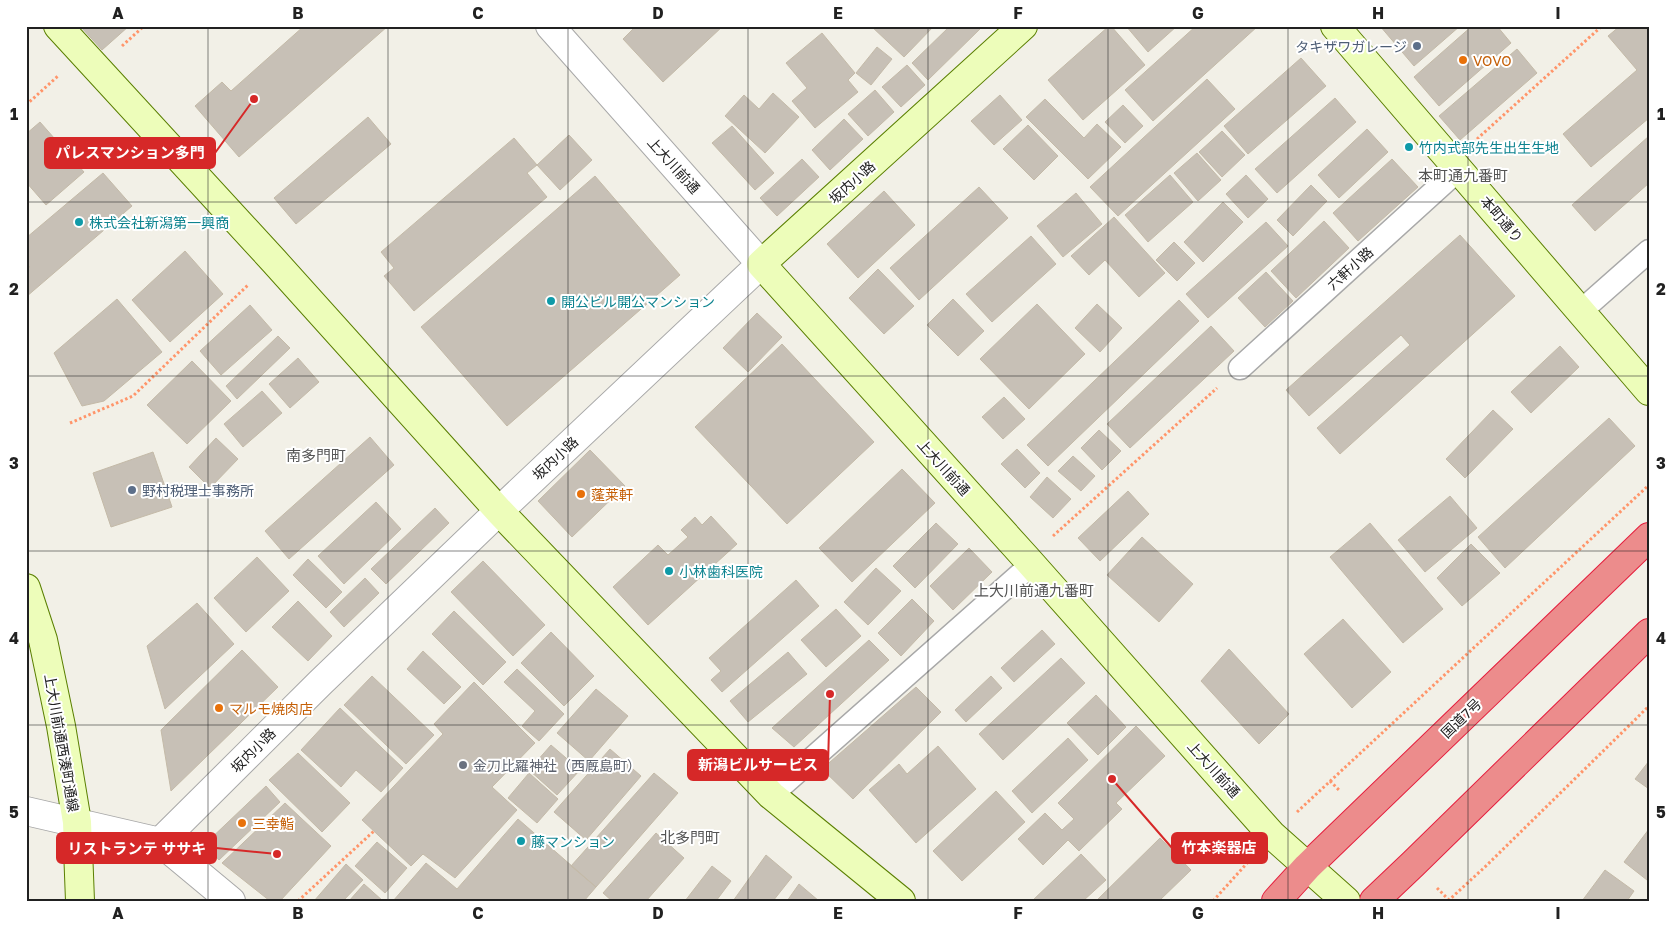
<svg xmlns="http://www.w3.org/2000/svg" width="1675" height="927" viewBox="0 0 1675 927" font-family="'Golos Text','Noto Sans JP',sans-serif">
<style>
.building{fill:#c7c0b6;stroke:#c4baa8}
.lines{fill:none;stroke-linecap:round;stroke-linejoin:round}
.lane-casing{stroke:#a8a8a8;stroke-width:25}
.street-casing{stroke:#a8a8a8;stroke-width:30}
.secondary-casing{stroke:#5a7f00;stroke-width:30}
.highway-casing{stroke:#e51f3e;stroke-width:30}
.path{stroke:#ff956a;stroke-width:3;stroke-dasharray:2.5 2.5;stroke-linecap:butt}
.lane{stroke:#fff;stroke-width:22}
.street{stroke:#fff;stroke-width:28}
.secondary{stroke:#edfdba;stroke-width:28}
.highway{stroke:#ec8c8c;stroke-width:28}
.grid{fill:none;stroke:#212121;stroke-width:1;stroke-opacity:0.55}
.service-dot{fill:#5c6f8a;stroke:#fff;stroke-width:2}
.food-dot{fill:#e8710a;stroke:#fff;stroke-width:2}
.culture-dot{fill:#0f9aa8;stroke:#fff;stroke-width:2}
.worship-dot{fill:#6b7280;stroke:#fff;stroke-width:2}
.labels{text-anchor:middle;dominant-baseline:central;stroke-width:4;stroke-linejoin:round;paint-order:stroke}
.service-label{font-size:14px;fill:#4e5e75;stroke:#fff;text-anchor:end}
.food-label{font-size:14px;fill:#c56008;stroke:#fff;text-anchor:start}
.culture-label{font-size:14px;fill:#0d838f;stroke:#fff;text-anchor:start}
.street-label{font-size:14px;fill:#212121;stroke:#fff}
.worship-label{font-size:14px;fill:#5b616d;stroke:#fff;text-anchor:start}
.neighbourhood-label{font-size:15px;fill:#545454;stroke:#fff}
.leader{fill:none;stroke:#d62828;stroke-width:2}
.callout-dot{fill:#d62828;stroke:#fff;stroke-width:2}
.callout{fill:#d62828;stroke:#d62828;stroke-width:2}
.callout-label{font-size:15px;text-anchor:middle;font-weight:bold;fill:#fff}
.neatline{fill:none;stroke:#212121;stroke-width:2}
.grid-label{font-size:16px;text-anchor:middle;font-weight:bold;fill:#212121}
</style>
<rect width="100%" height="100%" fill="#f2f0e7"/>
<path class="building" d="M80,26H129L102,50Z
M304,26H388L239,157L195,106L222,82L231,91Z
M636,26H723L663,82L623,39Z
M871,26H934L904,57Z
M950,26L982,27L928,80L912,63Z
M1109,26H1111L1145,65L1083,120L1048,80Z
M1126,26H1177L1148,52Z
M1196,26H1258L1153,121L1125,90Z
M1380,26H1460L1414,66Z
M1472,26H1497L1511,43L1439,106L1414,77Z
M1620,26H1649V118L1591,167L1563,134L1637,70L1608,36Z
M822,33L855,73L848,80L858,92L815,128L792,101L807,88L786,63Z
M877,47L892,59L871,85L856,73Z
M1517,49L1537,73L1460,140L1439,116Z
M1301,58L1326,86L1248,154L1224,126Z
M907,65L925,85L901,107L882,87Z
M1207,79L1235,109L1118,216L1090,187Z
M875,90L894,112L868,136L848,114Z
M773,93L799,117L765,153L725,116L744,95L759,109Z
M1000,95L1022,120L994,145L971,121Z
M1335,98L1356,122L1277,193L1255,169Z
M1045,99L1084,138L1097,124L1121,147L1088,179L1026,117Z
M1123,105L1143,126L1125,143L1105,122Z
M368,117L391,144L296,224L274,198Z
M844,119L863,139L830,170L812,150Z
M40,122L84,172L46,205L26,182V134Z
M1028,125L1058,156L1034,180L1003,149Z
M732,126L774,173L755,190L712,143Z
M1367,129L1388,152L1339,198L1318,175Z
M1222,131L1245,155L1222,177L1199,152Z
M569,135L592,160L560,190L537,165Z
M1649,136V183L1595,231L1572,205Z
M514,138L537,165L527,173L547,197L414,311L384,276L394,268L381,252Z
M1197,153L1221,180L1198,201L1174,173Z
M802,159L819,177L777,216L760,198Z
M1392,159L1418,187L1358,241L1333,213Z
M103,173L132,206L26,297V270L30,267L26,263V238Z
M1170,175L1193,202L1148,242L1125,215Z
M1246,175L1268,199L1248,218L1226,194Z
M595,176L680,275L507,426L421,327Z
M1311,185L1327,201L1293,236L1277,220Z
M979,187L1008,218L919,300L890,268Z
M884,191L915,225L858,278L827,244Z
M1076,193L1102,224L1063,257L1037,226Z
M1223,202L1243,222L1203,262L1184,242Z
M1114,217L1165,273L1139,297L1105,260L1089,275L1071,256Z
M1324,221L1349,248L1296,298L1271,271Z
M1266,222L1288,246L1208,318L1186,294Z
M1460,235L1515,296L1340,454L1317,428L1410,345L1401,335L1309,416L1286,390Z
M1031,236L1056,264L992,322L966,294Z
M1174,242L1195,263L1177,281L1156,260Z
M185,251L223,294L170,342L132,300Z
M878,269L914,306L884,334L849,298Z
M1266,272L1293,301L1265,327L1238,298Z
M117,299L162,352L104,401L82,406L54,353Z
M953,299L984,331L958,356L927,325Z
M1179,300L1199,321L1048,466L1027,445Z
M1037,304L1085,354L1029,409L980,359Z
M1097,304L1122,328L1100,352L1075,328Z
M250,305L272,330L221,375L200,351Z
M757,313L782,337L748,372L723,348Z
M1211,326L1234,351L1130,448L1107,424Z
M278,336L290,348L237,399L226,386Z
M782,344L874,442L787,524L695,427Z
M1560,346L1579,367L1531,413L1511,392Z
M298,358L319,382L290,408L269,384Z
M192,361L231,401L187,444L147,405Z
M262,391L282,413L243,447L224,424Z
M1004,397L1025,419L1003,439L982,417Z
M1493,410L1513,429L1465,478L1446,459Z
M1609,418L1635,446L1505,568L1478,537Z
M1099,430L1121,451L1102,470L1081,448Z
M370,437L394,465L289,559L265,531Z
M216,438L238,459L210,488L189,467Z
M1017,449L1040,473L1025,488L1001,464Z
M590,450L625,486L572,537L538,501Z
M153,452L172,507L111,527L93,473Z
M1073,456L1095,476L1081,491L1058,471Z
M902,469L935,503L852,582L819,548Z
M1047,477L1071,499L1053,518L1030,497Z
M1128,491L1149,514L1100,561L1078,538Z
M1450,496L1477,528L1425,572L1398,540Z
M376,502L401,529L344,584L318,556Z
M435,508L449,523L386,584L371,569Z
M711,516L737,544L648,625L613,587L658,545L668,555L688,537L681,530L695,517L702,525Z
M936,523L958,544L915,588L893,566Z
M1370,523L1443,609L1403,643L1330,557Z
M1142,537L1193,584L1159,622L1107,575Z
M1471,544L1500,573L1462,606L1437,578Z
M969,548L992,572L953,610L930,586Z
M257,557L289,591L246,632L214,598Z
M308,559L342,592L326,608L293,575Z
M483,561L545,625L513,656L451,592Z
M876,568L901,591L868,625L844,602Z
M365,578L379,593L344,627L330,612Z
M796,580L819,606L722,692L711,680L721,671L709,658Z
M912,599L934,621L901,656L878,633Z
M298,601L332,636L308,661L272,627Z
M197,603L234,644L165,709L147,646Z
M836,609L861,636L826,667L801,640Z
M454,611L506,662L483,685L432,634Z
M1343,619L1391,672L1352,708L1304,654Z
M1042,630L1055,644L1014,682L1001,668Z
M551,632L594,676L564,706L521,663Z
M869,640L889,660L794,747L772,728Z
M1229,649L1289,714L1259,744L1201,681Z
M242,650L278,687L171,791L161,730Z
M423,651L461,687L444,704L407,669Z
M788,652L807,674L748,722L730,701Z
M1061,658L1085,683L1003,760L979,734Z
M517,669L564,714L539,741L522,726L535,711L504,682Z
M372,676L434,735L406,764L344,705Z
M991,676L1002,688L966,722L955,710Z
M474,682L535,743L492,787L517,810L455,878L423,854L411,866L362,820L443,734L434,724Z
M916,687L941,712L853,799L822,769Z
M596,689L628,716L589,761L557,733Z
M1096,695L1126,727L1098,755L1067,723Z
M340,708L403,768L381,792L356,770L341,787L301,750Z
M1136,726L1165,756L1116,803L1122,809L1079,851L1068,840L1043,865L1018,839L1045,813L1062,830L1074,819L1058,803Z
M1068,738L1088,760L1032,813L1012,791Z
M551,745L580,770L557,795L529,770Z
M938,746L976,789L916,843L869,790L899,764L907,774Z
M610,749L641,776L586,840L554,812Z
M298,753L350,803L322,832L269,780Z
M1649,761V789L1635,779Z
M529,773L558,799L537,823L508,798Z
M654,773L678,793L596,887L571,866Z
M266,786L280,802L219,860L205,844Z
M996,791L1025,822L962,881L933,851Z
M285,803L331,846L280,901H270L222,863Z
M518,819L596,887L584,901H393L426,863L457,889Z
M1649,829V877L1647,880L1624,862Z
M656,833L684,858L646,901H612L603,893Z
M1160,838L1191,870L1159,901H1096Z
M377,842L407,868L385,893L355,866Z
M1081,854L1106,880L1083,901H1032Z
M766,855L792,877L773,901H733Z
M346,864L363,880L343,901H314Z
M712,866L731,881L716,901H685Z
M1605,870L1634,891L1627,901H1582Z
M364,884L383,901H349Z
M799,884L819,901H787Z"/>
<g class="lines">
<defs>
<path id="lane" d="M1581,311L1649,251
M1240,368L1459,169
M771,795L1032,564"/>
<path id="street" d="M26,811L160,842L320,683L499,511L761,264L550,26
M160,842L231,901"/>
<path id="secondary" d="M58,26L274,261L499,511L771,795L901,901
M1023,26L761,264L1027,559L1272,835L1346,901
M1335,26L1649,391
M26,588L43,640L61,726L77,822L80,901"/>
<path id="highway" d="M1276,901L1307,867L1649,537
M1374,901L1413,864L1649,633"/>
</defs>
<use href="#lane" class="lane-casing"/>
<use href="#street" class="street-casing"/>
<use href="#secondary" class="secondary-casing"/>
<use href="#highway" class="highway-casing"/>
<path class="path" d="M122,46L144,26
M26,105L58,76
M1477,139L1602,26
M70,423L133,396L248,285
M1053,536L1217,388
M1330,781L1339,790
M1297,812L1649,485
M1437,888L1449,900
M298,901L374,831
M1213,901L1249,861
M1448,901L1487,865L1649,706"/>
<use href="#lane" class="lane"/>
<use href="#street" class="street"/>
<use href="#secondary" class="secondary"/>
<use href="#highway" class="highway"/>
</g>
<path class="grid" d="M208,26V901M388,26V901M568,26V901M748,26V901M928,26V901M1108,26V901M1288,26V901M1468,26V901M26,202H1649M26,376H1649M26,551H1649M26,725H1649"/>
<g class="service-dot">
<circle cx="1417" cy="46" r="5"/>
<circle cx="132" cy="490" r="5"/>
</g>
<g class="food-dot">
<circle cx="1463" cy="60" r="5"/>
<circle cx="581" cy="494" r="5"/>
<circle cx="219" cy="708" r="5"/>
<circle cx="242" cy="823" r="5"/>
</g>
<g class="culture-dot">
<circle cx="1409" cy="147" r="5"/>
<circle cx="79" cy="222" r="5"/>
<circle cx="551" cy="301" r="5"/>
<circle cx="669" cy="571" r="5"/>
<circle cx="521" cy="841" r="5"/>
</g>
<circle class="worship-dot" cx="463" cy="765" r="5"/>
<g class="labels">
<g class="service-label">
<text x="1407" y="46">タキザワガレージ</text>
<text x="142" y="490" text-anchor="start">野村税理士事務所</text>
</g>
<g class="food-label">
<text x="1473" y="60">VOVO</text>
<text x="591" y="494">蓬莱軒</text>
<text x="229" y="708">マルモ焼肉店</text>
<text x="252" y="823">三幸鮨</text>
</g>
<g class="culture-label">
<text x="1419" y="147">竹内式部先生出生生地</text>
<text x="89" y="222">株式会社新潟第一興商</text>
<text x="561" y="301">開公ビル開公マンション</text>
<text x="679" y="571">小林歯科医院</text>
<text x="531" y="841">藤マンション</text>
</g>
<g class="street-label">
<text transform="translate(674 165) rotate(48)">上大川前通</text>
<text transform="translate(852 182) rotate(-42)">坂内小路</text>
<text transform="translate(1502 219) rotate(49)">本町通り</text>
<text transform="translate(1350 268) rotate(-42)">六軒小路</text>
<text transform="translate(555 458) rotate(-43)">坂内小路</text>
<text transform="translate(944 467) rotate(48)">上大川前通</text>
<text transform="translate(1461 718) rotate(-44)">国道7号</text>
<text transform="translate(62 743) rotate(80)">上大川前通西湊町通線</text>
<text transform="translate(253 750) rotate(-45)">坂内小路</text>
<text transform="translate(1214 769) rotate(48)">上大川前通</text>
</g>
<g class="worship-label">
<text x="473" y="765">金刀比羅神社（西厩島町）</text>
</g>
<g class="neighbourhood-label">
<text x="1463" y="175">本町通九番町</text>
<text x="316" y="455">南多門町</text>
<text x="1034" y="590">上大川前通九番町</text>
<text x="690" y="837">北多門町</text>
</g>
</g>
<path class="leader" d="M254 99L215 153M830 694L828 765M1112 779L1172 848M277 854L216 848"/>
<g class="callout-dot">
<circle cx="254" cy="99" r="5"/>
<circle cx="830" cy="694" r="5"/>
<circle cx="1112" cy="779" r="5"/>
<circle cx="277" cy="854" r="5"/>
</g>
<g class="callout">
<rect x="45" y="138" width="170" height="30" rx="5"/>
<rect x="688" y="750" width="140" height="30" rx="5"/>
<rect x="1172" y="833" width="95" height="30" rx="5"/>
<rect x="57" y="833" width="159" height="30" rx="5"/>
</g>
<g class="callout-label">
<text x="130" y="158">パレスマンション多門</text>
<text x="758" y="770">新潟ビルサービス</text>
<text x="1219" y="853">竹本楽器店</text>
<text x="137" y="854">リストランテ ササキ</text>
</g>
<rect width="1675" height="927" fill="none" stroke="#ffffff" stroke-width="55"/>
<rect x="28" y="28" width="1620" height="872" class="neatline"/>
<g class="grid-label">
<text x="118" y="19">A</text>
<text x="298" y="19">B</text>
<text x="478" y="19">C</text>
<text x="658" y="19">D</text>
<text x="838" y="19">E</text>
<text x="1018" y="19">F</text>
<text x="1198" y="19">G</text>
<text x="1378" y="19">H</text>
<text x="1558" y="19">I</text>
<text x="14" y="120">1</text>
<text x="1661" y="120">1</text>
<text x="14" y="295">2</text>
<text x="1661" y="295">2</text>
<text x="14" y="469">3</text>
<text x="1661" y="469">3</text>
<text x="14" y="644">4</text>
<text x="1661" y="644">4</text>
<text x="14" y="818">5</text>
<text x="1661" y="818">5</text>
<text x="118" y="919">A</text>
<text x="298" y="919">B</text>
<text x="478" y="919">C</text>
<text x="658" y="919">D</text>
<text x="838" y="919">E</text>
<text x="1018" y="919">F</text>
<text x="1198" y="919">G</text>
<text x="1378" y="919">H</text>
<text x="1558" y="919">I</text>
</g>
</svg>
